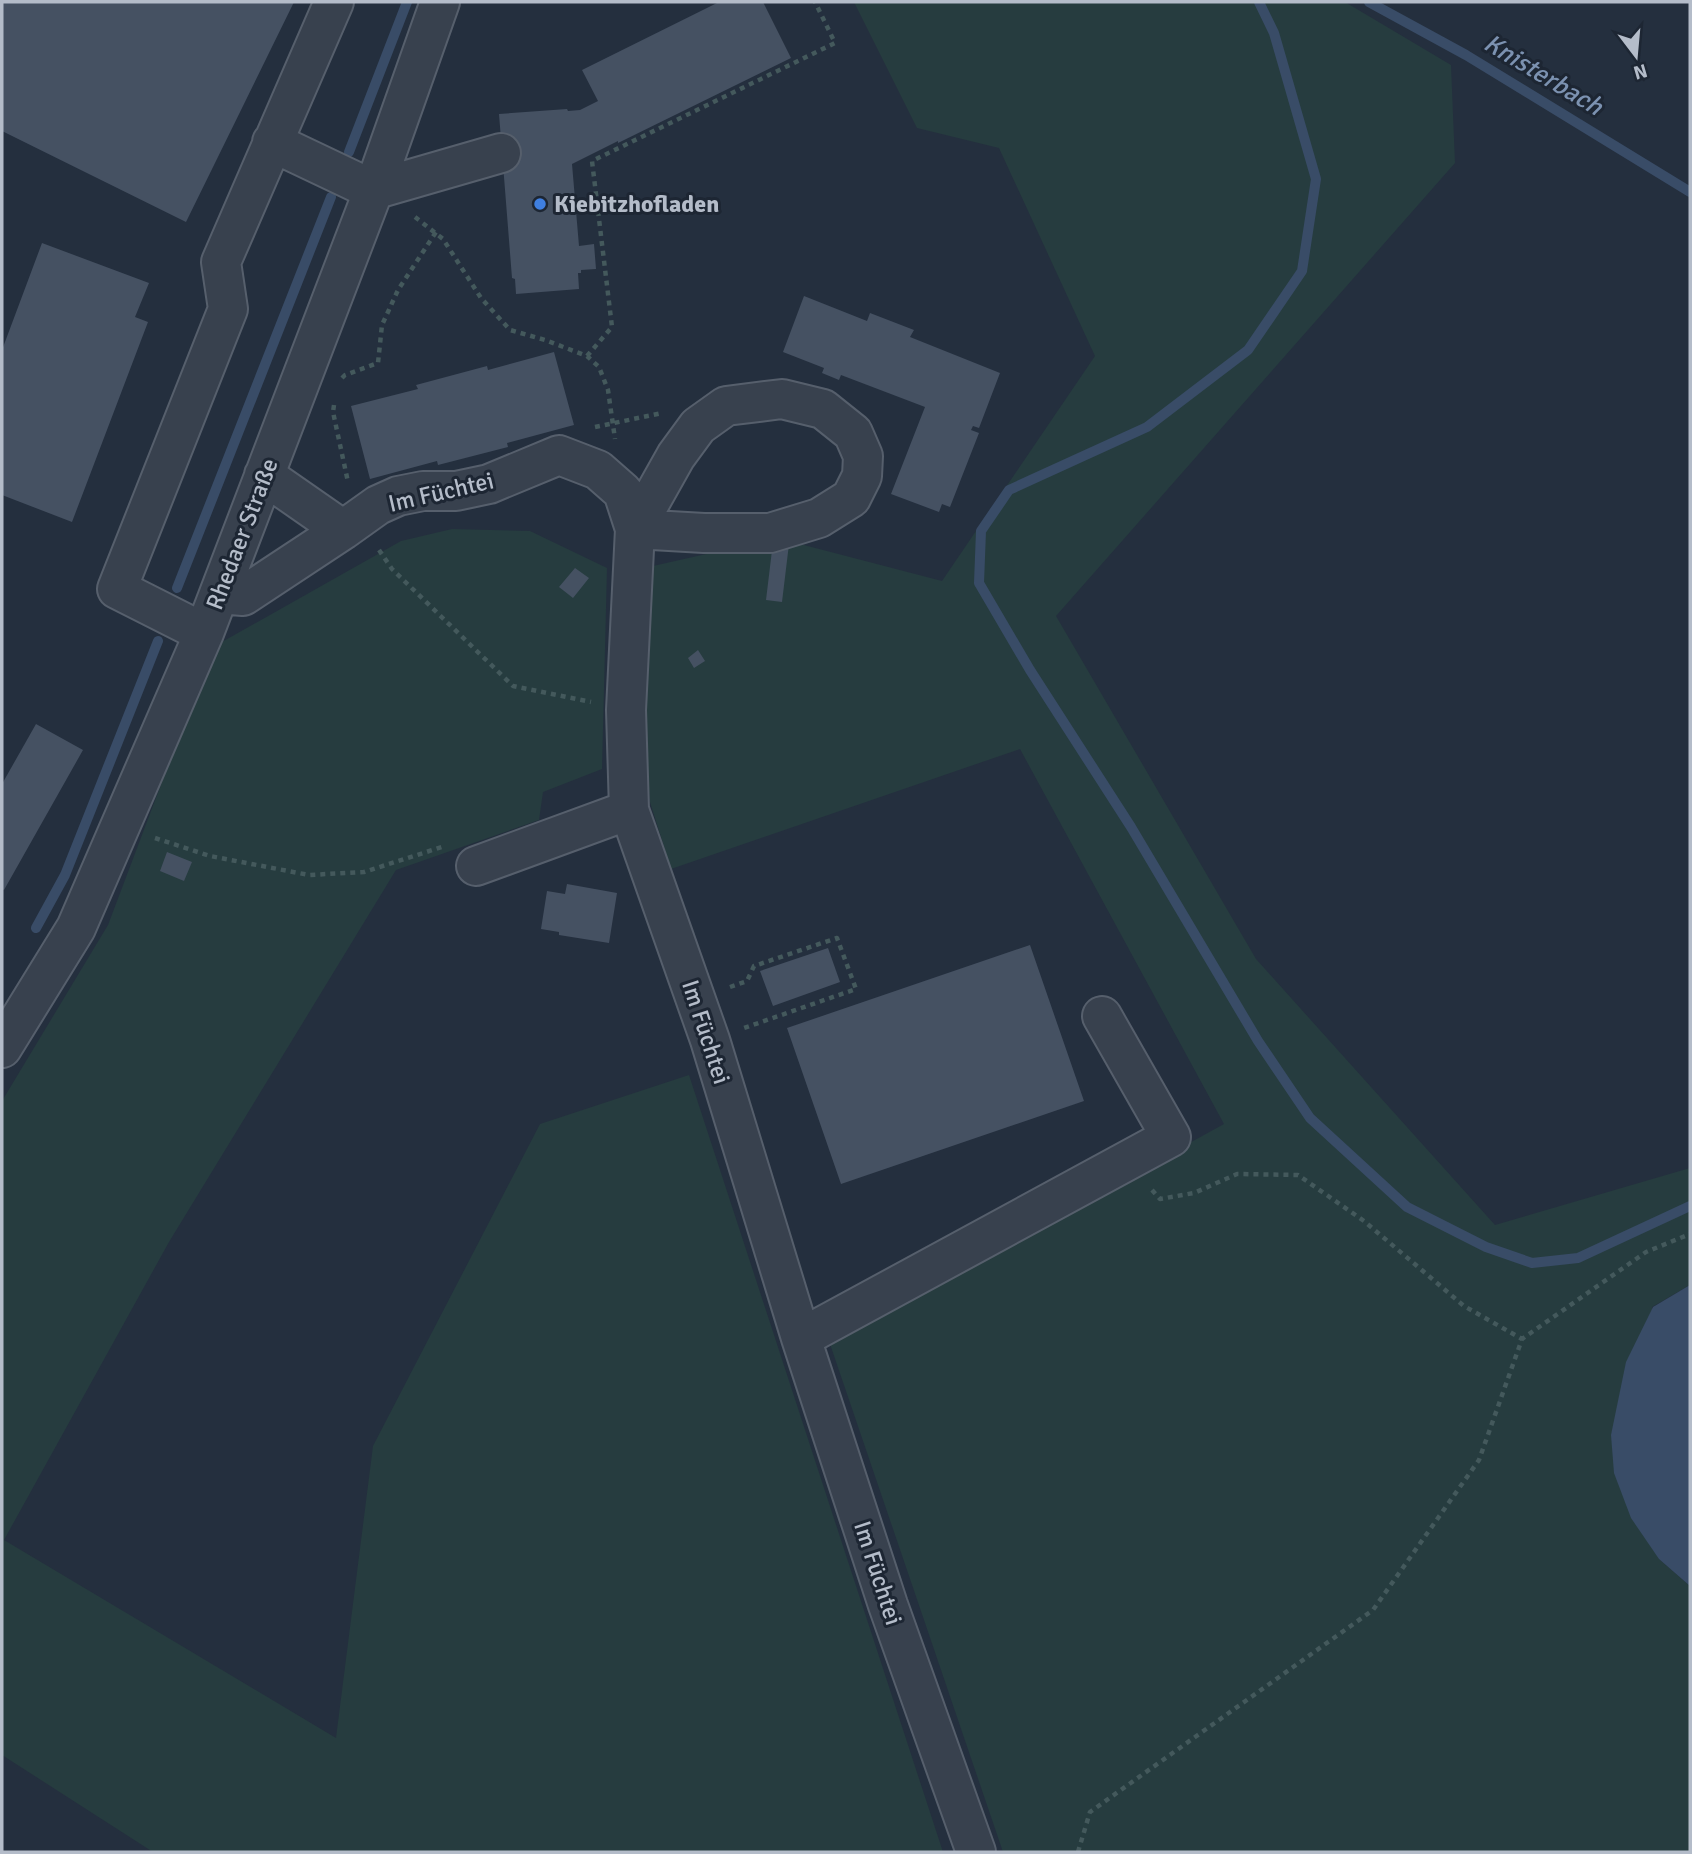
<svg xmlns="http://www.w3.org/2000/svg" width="1692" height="1854" viewBox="0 0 1692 1854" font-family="Signika,sans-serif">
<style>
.green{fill:#263c3f}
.water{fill:#394c67}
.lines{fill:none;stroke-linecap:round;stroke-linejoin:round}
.stream{stroke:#394c67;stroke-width:10}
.building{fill:#455162}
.minor-casing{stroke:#565f6c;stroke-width:42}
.path{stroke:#44595c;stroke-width:4.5;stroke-dasharray:5 5;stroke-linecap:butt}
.minor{stroke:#38414e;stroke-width:38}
.shop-dot{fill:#3f7fe0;stroke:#1d2633;stroke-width:2.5}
.labels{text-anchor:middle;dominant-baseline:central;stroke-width:6;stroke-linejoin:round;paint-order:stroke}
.poi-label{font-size:24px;font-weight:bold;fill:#b4bcc9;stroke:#1d2633;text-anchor:start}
.street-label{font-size:24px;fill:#b4bcc9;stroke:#1d2633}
.water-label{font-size:26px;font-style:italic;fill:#7c92b1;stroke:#1d2633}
</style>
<rect width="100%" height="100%" fill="#242f3e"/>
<path class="green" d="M854,2H1345L1451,65L1455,163L1056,616L1256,959L1495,1225L1690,1168V1285L1652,1307L1659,1559L1690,1586V1852H1003L829,1341L1224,1124L1020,749L671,869L650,802L642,714L653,566L777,538L942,581L1095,356L999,148L917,128Z
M452,529L530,531L607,568L602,769L543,792L539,820L396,870L169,1242L4,1540L336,1738L373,1446L540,1124L689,1075L943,1852H153L2,1755V1101L108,925L213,647L401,541Z"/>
<path class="water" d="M1690,1285V1586L1659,1559L1631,1518L1614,1473L1611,1435L1626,1362L1653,1307Z"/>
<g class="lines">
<path class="stream" d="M1259,2L1274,33L1316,179L1302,271L1248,350L1147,427L1009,490L981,531L979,583L1030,670L1131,827L1258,1041L1310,1118L1407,1207L1486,1247L1532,1263L1578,1258L1690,1206
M1369,2L1466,55L1690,192
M349,152L407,2
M177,588L331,197
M36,928L65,875L158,641"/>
</g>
<path class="building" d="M2,2H294L186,222L2,131Z
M719,2H763L791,58L618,143V141L572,164L579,246L594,244L596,269L581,270V273H578L579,289L516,294L515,279L512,278L499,114L567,109L568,111L580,110L598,101L582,70Z
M42,243L149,283L135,317L148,322L72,522L2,495V350Z
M804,296L867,321L870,313L914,330L910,337L1000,373L979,428L973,426L971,430L979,433L950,507L942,504L939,512L891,494L925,407L841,375L839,380L822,373L824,368L783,352Z
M554,352L574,425L507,443L508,447L438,465L437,461L370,479L351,406L418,389L416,385L487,366L488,370Z
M773,542L789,544L782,602L766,600Z
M575,568L589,578L573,598L559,587Z
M698,650L705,661L694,668L688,658Z
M36,724L83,750L4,890L2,889V784Z
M167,852L192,862L184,881L160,871Z
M567,884L617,893L609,943L559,935V932L541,929L547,891L565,894Z
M1030,945L1084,1101L841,1184L787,1028Z
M828,948L840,982L773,1006L760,971Z"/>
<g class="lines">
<defs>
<path id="minor" d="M272,142L373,190L501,153
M782,399L823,409L853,433L863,456L862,476L851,498L819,518L770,533H704L635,529L676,456L698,426L726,406Z
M264,475L343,530
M219,594L243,596L343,530L378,505L398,496L423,491H456L489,484L559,455L598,470L623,492L635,529L626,710L629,810L710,1040L801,1338L888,1605L976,1852
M204,633L117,589L228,309L221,262L334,2
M476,866L629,810
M2,1048L76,928L204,633L371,197L440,2
M801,1338L1171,1137L1102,1016"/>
</defs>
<use href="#minor" class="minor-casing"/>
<path class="path" d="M415,217L443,239L481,298L510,330L545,340L587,356L599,367L608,390L615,439
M587,356L612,327L592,161L835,43L815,2
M342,378L345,375L378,363L382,325L398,290L436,232
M334,405L333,412L348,482
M595,427L662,413
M379,550L392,569L513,686L591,702
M155,838L210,856L309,875L364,872L445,846
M730,987L747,981L754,966L837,938L856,989L744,1028
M1152,1190L1160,1199L1194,1193L1237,1174L1298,1175L1364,1221L1464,1306L1522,1339
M1078,1852L1090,1812L1373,1610L1479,1460L1522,1339L1646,1252L1690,1234"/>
<use href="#minor" class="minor"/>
</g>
<circle class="shop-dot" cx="540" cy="204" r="7"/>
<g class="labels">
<g class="poi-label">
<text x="554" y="204">Kiebitzhofladen</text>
</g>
<g class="street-label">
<text transform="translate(441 492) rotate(-13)">Im Füchtei</text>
<text transform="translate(242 534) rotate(-69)">Rhedaer Straße</text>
<text transform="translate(706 1032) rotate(72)">Im Füchtei</text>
<text transform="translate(878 1573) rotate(72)">Im Füchtei</text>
</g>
<g class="water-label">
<text transform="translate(1543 75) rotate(31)">Knisterbach</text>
</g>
</g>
<rect width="1692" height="1854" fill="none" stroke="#b4bcc9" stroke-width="7"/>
<g transform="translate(1636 56) rotate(164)" stroke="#1d2633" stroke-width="5" paint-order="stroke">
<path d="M0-5L12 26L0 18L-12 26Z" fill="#b4bcc9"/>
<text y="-10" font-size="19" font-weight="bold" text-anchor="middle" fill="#b4bcc9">N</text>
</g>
</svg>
